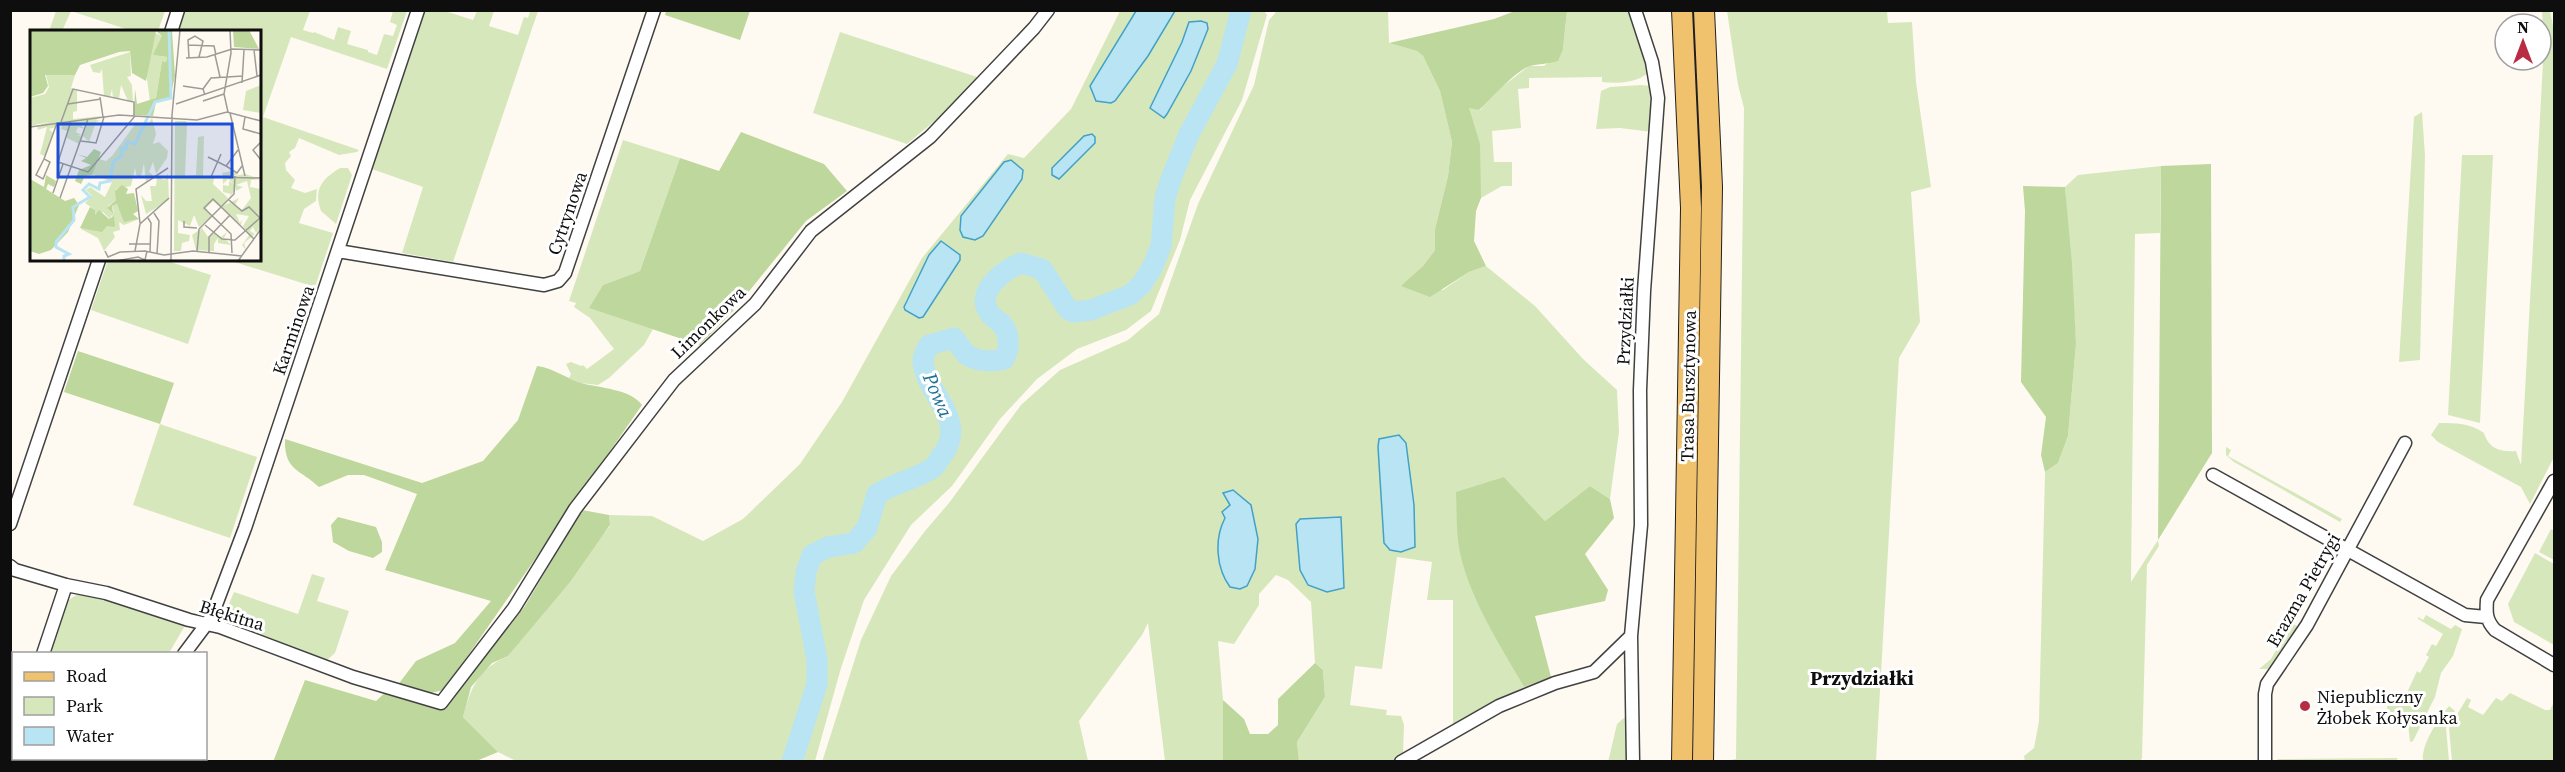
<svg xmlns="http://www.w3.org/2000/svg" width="2565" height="772" viewBox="0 0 2565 772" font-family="'Source Serif 4',serif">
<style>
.green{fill:#d7e7bc;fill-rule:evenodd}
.forest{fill:#bdd79c}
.water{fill:#b8e4f3;stroke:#42a1c6;stroke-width:1.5}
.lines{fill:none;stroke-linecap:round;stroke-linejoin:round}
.river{stroke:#b8e4f3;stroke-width:21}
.street-casing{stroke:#414141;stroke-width:15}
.primary-casing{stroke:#1f1f1f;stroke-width:22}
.street{stroke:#fff;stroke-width:12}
.primary{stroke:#f1c26e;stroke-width:20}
.poi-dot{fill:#b82d44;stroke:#fff;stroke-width:2}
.labels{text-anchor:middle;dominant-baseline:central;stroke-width:6;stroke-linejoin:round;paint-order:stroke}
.street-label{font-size:18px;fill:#0e0e0e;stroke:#fff}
.poi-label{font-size:18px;fill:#0e0e0e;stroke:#fff;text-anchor:start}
.water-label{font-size:20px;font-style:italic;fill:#1e729a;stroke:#fff}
.neighbourhood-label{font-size:20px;font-weight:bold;fill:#0e0e0e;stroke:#fff}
.inset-river{fill:none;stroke:#b8e4f3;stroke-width:3}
.inset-road{fill:none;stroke:#9e9c96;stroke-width:1.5}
.view{fill:#1d4ed8;fill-opacity:0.15;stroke:#1d4ed8;stroke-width:3}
.inset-edge{fill:none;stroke:#0e0e0e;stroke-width:3}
</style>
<rect width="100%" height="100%" fill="#fefaf1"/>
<path class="green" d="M1256,10L1265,12L1267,15L1242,100L1190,200L1180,240L1151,311L1126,330L1077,349L1037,379L1000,419L952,486L911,525L864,600L841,668L815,761H516L498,752L463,717C471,687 478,669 508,656L610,526L609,515L652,516L703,541L743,519L800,464L842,402L922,258L1008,154L1024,158L1071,109L1120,11H1136L1090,86L1115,101L1148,56L1175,11ZM941,241L960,255V260L923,317L905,303L929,255Z
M56,11V10L165,11L158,31H132L71,11L63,29L64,31H49Z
M184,11H310L303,30L313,33L314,32L334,40L338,27L351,31L347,44L368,50V52L377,55L384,34L393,36L397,25L390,22L393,11H407L387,69L291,37L263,117L359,150L357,152L339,155L299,138L295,148L289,152L291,156L285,163L286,170L295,180L291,188L305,193L317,189L316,201L304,209L299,223L333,233L315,287L228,260H260V32H176Z
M424,11H445L473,20L477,11H494L489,26L518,35L524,17L528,18L530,11H538L453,262L402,253L423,187L372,169Z
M1277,11H1388L1389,43L1417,51L1423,56L1440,91L1452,142L1448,176L1435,229V250L1423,266L1402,286L1443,290L1469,272L1486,266L1535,306L1583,359L1617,390L1619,432L1610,499L1590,486L1545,521L1504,477L1459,547C1474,598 1498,642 1524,687L1453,727V600H1427L1432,562L1397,557L1382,669L1355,666L1350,705L1387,710L1386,715L1401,716L1404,725L1403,754L1392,761H1299L1297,742L1325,697L1323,670L1315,663L1311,602L1288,580L1276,575L1259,594V605L1234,644L1218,641L1223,700V761H1165L1148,623L1142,635L1079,721L1088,761L822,762L861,640L891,576L925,531L949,503L1021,405L1060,370L1128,340L1159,314L1198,204L1254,85L1269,20ZM1233,490L1251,505L1221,573C1218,541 1217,535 1231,505L1223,494Z
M1567,11H1629L1649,72C1637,83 1618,84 1602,82V77L1529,78V88L1518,89L1521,128L1492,131L1494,162H1512V186H1502L1481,198L1469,107L1480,110L1502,87L1529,66H1544L1563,49Z
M1727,11H1887L1888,23L1912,22L1916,82L1931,187L1911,192L1920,322L1899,358L1876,761H1726L1736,759L1744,108L1738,85Z
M2542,11H2550L2554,31V457L2530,504L2521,487L2438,442L2431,435L2439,423C2456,423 2470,423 2484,433C2489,449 2500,452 2516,451L2521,465L2544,44Z
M840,32L977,77L956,103L907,144L813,113Z
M1641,85L1651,86L1653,94L1652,132L1620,128L1596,129L1601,91L1610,87Z
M2422,112L2425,156L2420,360L2399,362L2414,117Z
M623,140L680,158L640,271L603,285L590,308L653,329L644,345L609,378L598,385L580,383L569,378L571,374L566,364L571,362L581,366L583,365L587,369L614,349L590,318L574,307L576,303L569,301Z
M2462,155H2493L2480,423L2448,415Z
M2161,166L2160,233L2135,234L2131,582L2158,540L2159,546L2147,565L2142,758L2140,762H2025L2024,756L2034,748L2039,721L2045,472L2058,463L2068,436L2076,344L2065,187L2078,175Z
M340,168H348L352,175L336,224L321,211C313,189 322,179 340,168Z
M108,260H164L211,275L188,344L91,310Z
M160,424L257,457L230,538L133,505Z
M2226,447L2231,450L2228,456L2342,519L2340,522L2234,462L2226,455Z
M2551,529L2554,531V560L2539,552Z
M2535,553L2554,564V645L2514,622L2508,604Z
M312,574L325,578L317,601L349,611L335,653L326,661L233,628C224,615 228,606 234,592L298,614Z
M93,593L186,624L169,653L46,654L64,603L78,594Z
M2426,615L2451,629L2455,625L2462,629L2453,656L2441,673L2435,697L2413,741L2410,742L2408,724H2389L2387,706H2401L2417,671L2420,673L2429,657L2426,655L2432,644L2436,646L2443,634L2418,619V617L2423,620Z
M2291,623L2299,627L2273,665L2267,669H2259L2271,659Z
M2510,693L2545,710H2550L2554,702V761H2452L2449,728L2467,698L2471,700L2468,707L2483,715L2496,698L2502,701Z
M2449,706L2455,711L2446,728L2449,761H2423C2421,744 2438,720 2449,706Z
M1626,716L1627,761L1608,762L1617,724Z
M2398,758L2395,762H2281L2277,759Z"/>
<path class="forest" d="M666,11L750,10V11L740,40L665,15Z
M1515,11H1567L1563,49L1558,61C1548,64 1538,64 1530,66C1514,71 1492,99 1479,110L1469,108L1480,144L1481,198L1476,211L1474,241L1486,266L1469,272L1430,297L1401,286L1423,266L1435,250V229L1448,176L1452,142L1440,91L1423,56L1417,51L1389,43L1494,19Z
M741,132L824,164L847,191L806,221L733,311L700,345L589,308L603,285L640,271L680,158L719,171Z
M2211,164L2212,453L2158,540L2161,166Z
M2023,186L2065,187L2072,264L2076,344L2068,436L2058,463L2045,472L2041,455L2046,417L2021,382L2025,211Z
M78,351L174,383L160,424L64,392Z
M537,366C553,368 566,378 581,383C599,388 631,389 642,405L444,690L426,694L397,686L416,661L455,643L491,601L385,570L417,494L364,475H348L319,487C300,469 284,471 285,439L422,483L483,461L518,420Z
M1504,477L1545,521L1590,486L1610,499L1614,518L1585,554L1608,590L1605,601L1535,616L1551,677L1524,687C1500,645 1468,596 1459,548C1456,530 1457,510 1456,492Z
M582,510L609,515L610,525L570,582L508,656L492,663L471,687L463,717L498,752L474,762H273L305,680L376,701L388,690L447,706L525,606Z
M338,517L376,527L382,542V552L373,558L349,551L333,542L331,525Z
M1315,663L1323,670L1325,697L1297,742L1299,761H1223V700L1244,719L1250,734H1268L1278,725V699Z"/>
<path class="water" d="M1136,11H1175L1148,56L1115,101L1111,103L1096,101L1090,86Z
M1201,21L1207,23L1208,29L1191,71L1167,114L1164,118L1150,108L1182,42L1189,22Z
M1092,134L1095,137V143L1059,179L1052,175V168L1084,136Z
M1011,160L1023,170L1022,179L983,236L975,240L963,237L960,230L961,216L1004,162Z
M941,241L960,255V260L923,317L919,318L905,310L904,307L929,255Z
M1399,435L1406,443L1414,505L1415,547L1401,552L1390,550L1384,543L1378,447L1379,439Z
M1233,490L1251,505L1258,539L1255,569L1247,586L1240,589L1230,587C1216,568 1214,539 1225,518L1222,512L1230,505L1223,493Z
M1341,517L1344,588L1327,592L1308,585L1300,570L1296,524L1300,519Z"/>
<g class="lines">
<path class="river" d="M792,762L817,684V660L804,591L806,572L812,555L828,547L854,543L867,528L877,494C894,483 918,478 931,469C935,467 938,462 940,458C971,421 926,396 923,362C922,356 927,350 929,345L954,338C958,343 962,350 966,354C976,362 992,362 1004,359C1010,348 1010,335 1002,324C999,321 994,319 991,315C972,293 1004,270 1021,263L1042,269L1068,309L1073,312L1091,310L1130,295L1142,284L1152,268L1161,246L1165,198L1171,179L1189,134L1227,64L1241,10"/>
<defs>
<path id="street" d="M171,32L178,10
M338,251L544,285L558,281L565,273L654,10
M2213,475L2465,615L2486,617
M2554,481L2487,600C2486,613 2486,620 2495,630L2554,665
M10,524L99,260
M10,566L15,570L66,585L106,593L189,620L220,627L353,677L441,703L514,608L575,509L674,380L755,304L811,231L930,137L1034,28L1048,10
M43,654L66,585
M184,654L211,618L245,528L418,10
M10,750L14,741
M142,762L143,758
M1401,762L1499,706L1555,683L1594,672L1631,636
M1633,762L1631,636L1641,525L1640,390L1644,291L1658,98L1652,62L1635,10
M2265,762V694L2267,684L2307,625L2405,443"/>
<path id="primary" d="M1682,10L1691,208L1682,762
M1703,762L1712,187L1704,10"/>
</defs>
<use href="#street" class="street-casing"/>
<use href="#primary" class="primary-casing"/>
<use href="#street" class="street"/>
<use href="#primary" class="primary"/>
</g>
<circle class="poi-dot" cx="2305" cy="706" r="6"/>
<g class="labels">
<g class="street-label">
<text transform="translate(567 213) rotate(-71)">Cytrynowa</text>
<text transform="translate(1625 321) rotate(-87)">Przydziałki</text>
<text transform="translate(708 322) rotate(-44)">Limonkowa</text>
<text transform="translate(293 330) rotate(-71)">Karminowa</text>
<text transform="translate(1688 386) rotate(-89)">Trasa Bursztynowa</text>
<text transform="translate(2303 590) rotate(-60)">Erazma Pietrygi</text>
<text transform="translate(232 615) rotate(17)">Błękitna</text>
</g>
<g class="poi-label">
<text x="2317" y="696">Niepubliczny<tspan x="2317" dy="21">Żłobek Kołysanka</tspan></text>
</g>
<g class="water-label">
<text transform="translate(938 395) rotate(67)">Powa</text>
</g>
<g class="neighbourhood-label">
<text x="1862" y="678">Przydziałki</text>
</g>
</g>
<g transform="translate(30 30)">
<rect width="231" height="231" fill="#fefaf1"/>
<path d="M123,2L132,6L131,17L124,25L137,27L136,32L132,31L126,68L120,72L116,41ZM100,22L101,46L97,47L102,55L103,72L98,71L91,55L89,69L83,68L82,59L80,67L74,66L72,39L70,43L63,42L60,35ZM16,45H45L41,58L47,61V81L43,82V89L72,86L66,90L71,91L66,92L59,112L53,106L57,94H63L50,93L54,99L48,97L46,102L52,105H47L51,106L49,114L37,108V101L31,99L32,95L19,99L23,103L15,126L10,124L17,97L8,100L7,96L19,92L0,96V68L15,64L19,57ZM231,55V83L213,80L216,61ZM122,88L126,104L123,114L129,112L138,121L137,128L126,144L123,132L119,142L123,145L116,152L114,133L111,147L107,148L105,138L101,156L86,159V170L78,176L84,182L82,176L87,174L98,191L109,189L94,195L89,192L90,200L83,202L85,207L74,221L68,208L51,199L54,195L77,196L83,193L82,185L80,189L73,182L64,185L65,180L55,173L62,166L56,160L60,157L75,167L82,152L59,143L69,129L76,131L82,126L106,93L118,94ZM145,91H156L157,96L155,146L166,145L168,107L174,106L173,146L184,148L183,154L198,168L193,176L209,168L205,175L212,180L221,168L217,151L206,155L213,157L206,161L205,157V160L199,168L201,164L193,162V155L199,156V151L204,154L198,149L193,154L192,136V143L201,141L208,144L204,146L215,144L231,149L221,150L220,157L231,159V197L226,203L223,197L220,201L225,204L214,213L216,220L212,215L219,205L213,196L219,186L206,184L210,193L212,189L211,195L183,171L176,178L182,186L169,197L164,185L160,196L148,190V203L160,205L159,211L152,213L151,221H144ZM138,143L139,170L116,184L111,165L116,171H122L120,156H126L127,147L135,150ZM172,198L178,207L183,203L191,207L197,202L194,208L201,215L188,213V208L184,214V221L197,222L166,220L162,205Z" fill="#d7e7bc"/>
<path d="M0,0H142L145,46L140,68L126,72L123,86L104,85L105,59L107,74L126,68L132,31L136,32L137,27L123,25L132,6L126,1L116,51L102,43L100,21L89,22L50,35L45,45H15L18,56L13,63L0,67ZM203,0H219L229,19L204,17ZM64,119L71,122L62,145L55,146L51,154L45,151L49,140L61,135L51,131L56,128L47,124L57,127ZM16,145L26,151L24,157L18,154L16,159L35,171L44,168L49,175L38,202L21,220L9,224L0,221V149L14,157ZM92,155L98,159L96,164L104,163L108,181L103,184L109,189L94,192L87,174L82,176L83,183L77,178L86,170L85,161ZM60,177L65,180V185L69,180L79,189L84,186L85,197L77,196L72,202L50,198Z" fill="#bdd79c"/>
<path class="inset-river" d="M34,231V226L39,224L26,217V212L44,190L43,177L60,167L53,160L59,154L69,159L70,153L80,151L83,132L92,125L91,118L96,119L97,112L105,114L125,72L141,68L139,0"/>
<path class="inset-road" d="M158,15L184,16L186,25M224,20L227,46M185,25L190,47M156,28L177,27L202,19L231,20M159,28L158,10L165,6L173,11L169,27M212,53L214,20M153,56L173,59M175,65L173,59L181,48L213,46M70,67L73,87M173,71L194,64M38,74L71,69M146,74L231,45M198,82L194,64L201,23L200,0M200,83L215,146M215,87L213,99L231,104M41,91L28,132L58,142L105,86M31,92L43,59L104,72V86M0,97L89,85L167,90L197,82L231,91M51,111L66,113L74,87M231,112L223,120L231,130M208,120L196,136L207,143L212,136M178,127L196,136M14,129L6,145L13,149L20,132L14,129L27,93M180,147L231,148M181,147L191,124M23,163L33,134M30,168L58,89M199,170L212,181L219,177L230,188M124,183L129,191L127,224M118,188L121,193L120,222M154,191V197L167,198M110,193L106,159L138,138M175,195L192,209L205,210L230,188M169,199L204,164L205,146M99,214H121M75,221L78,227L90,222L115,221L134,225L163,221L212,226M105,221L110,194L139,168M167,221L169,199M179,222V207L200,185M202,223L201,204L174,178L183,169L224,209M86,231L108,227L115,230L117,221M141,231L142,85L150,0M208,231L231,199"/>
<path class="view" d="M28,94H202V147H28Z"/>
<rect width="231" height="231" class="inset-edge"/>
</g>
<rect width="2565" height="772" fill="none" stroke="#0e0e0e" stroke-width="24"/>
<rect x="12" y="652" width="195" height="108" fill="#ffffff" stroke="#9f9f9f" stroke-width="1.5"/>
<rect x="24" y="672" width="30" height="9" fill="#f1c26e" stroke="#9f9f9f" stroke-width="1.5"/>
<text x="66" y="682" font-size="18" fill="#0e0e0e">Road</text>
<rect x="24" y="697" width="30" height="18" fill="#d7e7bc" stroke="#9f9f9f" stroke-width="1.5"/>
<text x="66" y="712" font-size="18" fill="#0e0e0e">Park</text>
<rect x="24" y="727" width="30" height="18" fill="#b8e4f3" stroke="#9f9f9f" stroke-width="1.5"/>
<text x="66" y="742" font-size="18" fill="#0e0e0e">Water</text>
<g transform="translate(2523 42)"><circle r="28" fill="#ffffff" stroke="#9f9f9f" stroke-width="1.5"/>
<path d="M0-4.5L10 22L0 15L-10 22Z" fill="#b82d44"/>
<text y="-9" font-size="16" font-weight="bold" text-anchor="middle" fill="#0e0e0e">N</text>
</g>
</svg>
